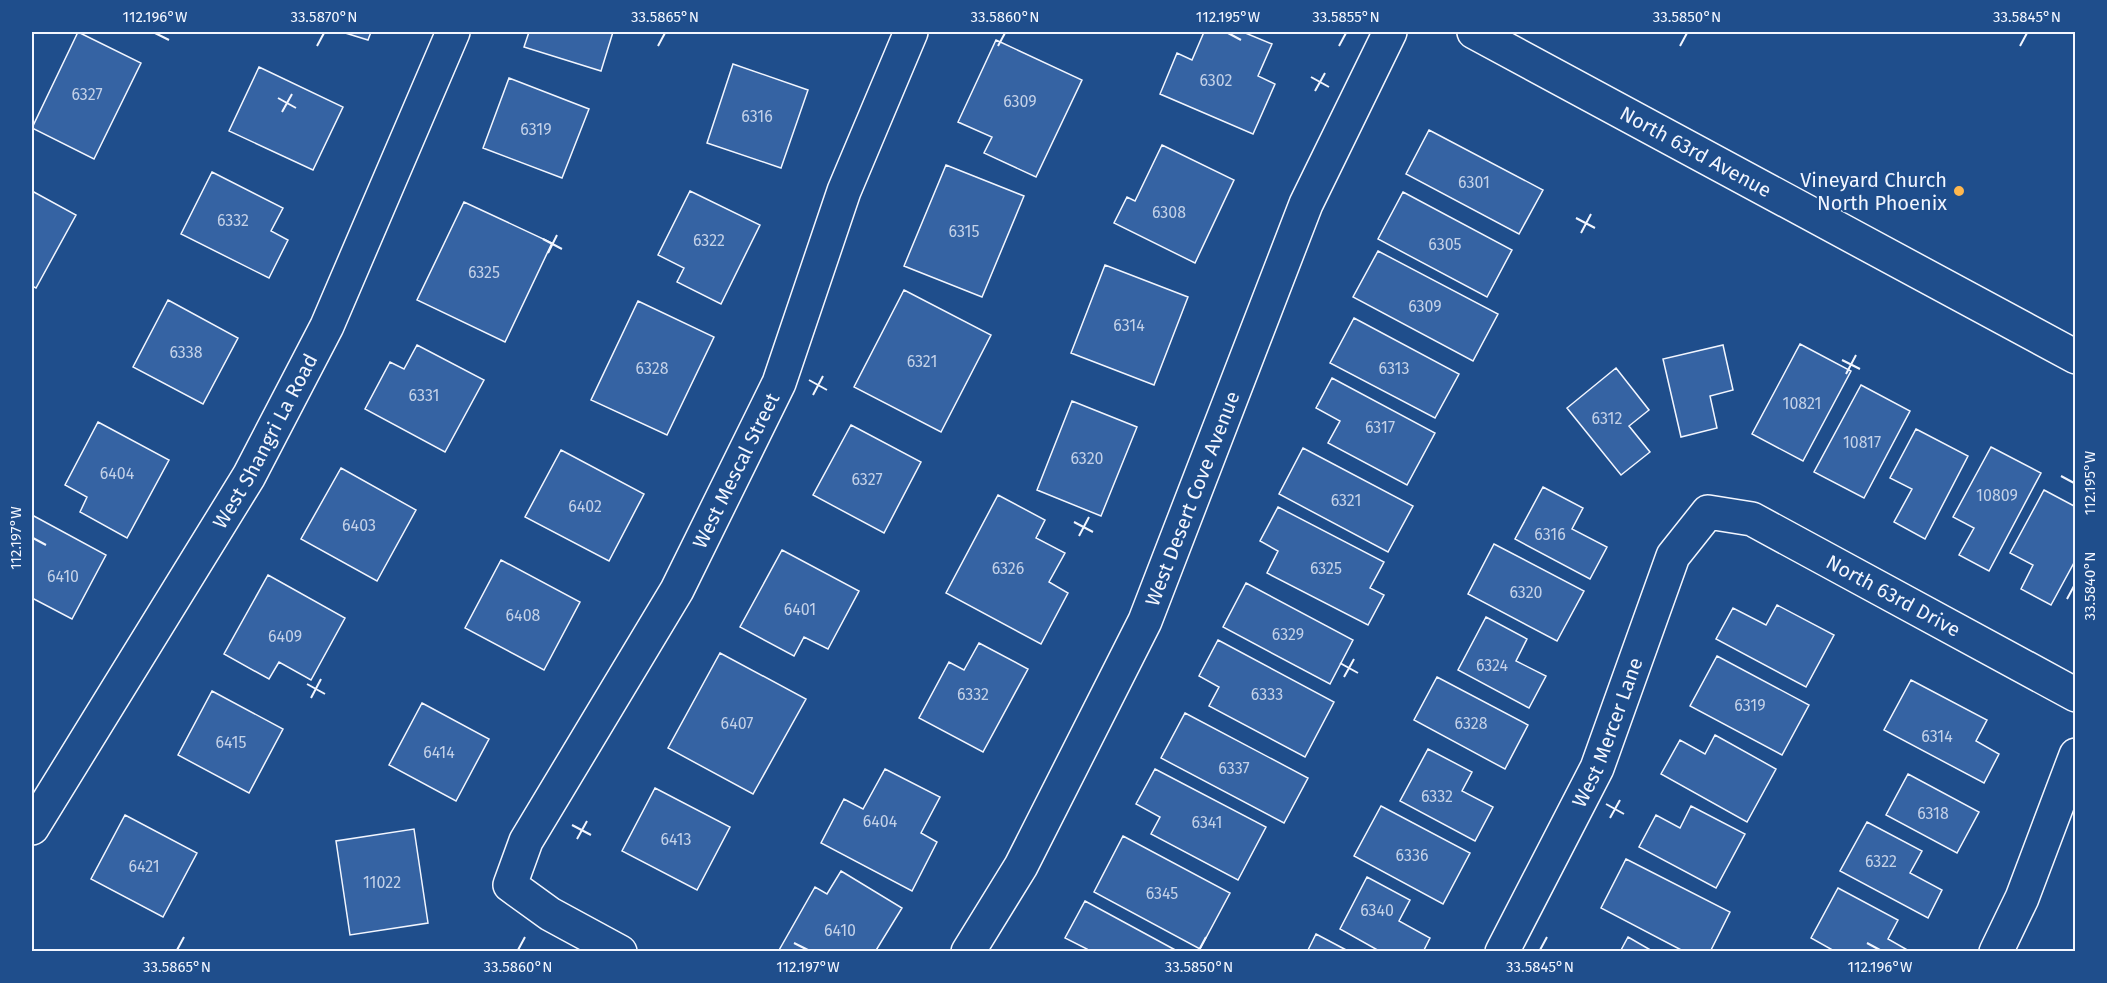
<svg xmlns="http://www.w3.org/2000/svg" width="2107" height="983" viewBox="0 0 2107 983" font-family="'Fira Sans',sans-serif">
<style>
.building{fill:#3563a3;stroke:#f2f6ff;stroke-width:1.5}
.lines{fill:none;stroke-linecap:round;stroke-linejoin:round}
.minor-casing{stroke:#f2f6ff;stroke-width:36}
.minor{stroke:#1f4e8c;stroke-width:33}
.ticks{fill:none;stroke:#f2f6ff;stroke-width:2}
.poi-dot{fill:#ffb74d;stroke:#1f4e8c;stroke-width:2}
.labels{text-anchor:middle;dominant-baseline:central;stroke-width:4.5;stroke-linejoin:round;paint-order:stroke}
.number-label{font-size:16px;fill:#c3d1e8}
.street-label{font-size:20px;fill:#f2f6ff;stroke:#1f4e8c}
.poi-label{font-size:20px;fill:#f2f6ff;stroke:#1f4e8c;text-anchor:end}
.neatline{fill:none;stroke:#f2f6ff;stroke-width:2}
.ticks-label{font-size:15px;text-anchor:middle;fill:#f2f6ff}
</style>
<rect width="100%" height="100%" fill="#1f4e8c"/>
<path class="building" d="M78,32L141,63L94,159L32,128Z
M342,32H371L368,40Z
M529,32H613L601,71L524,47Z
M1204,32H1243L1272,44L1258,76L1275,84L1253,134L1160,94L1177,53L1192,60Z
M996,40L1082,80L1036,177L984,153L992,137L958,122Z
M733,64L808,90L781,168L707,143Z
M259,67L343,107L313,170L229,131Z
M509,78L589,109L562,178L483,148Z
M1429,130L1543,190L1519,234L1406,174Z
M1162,145L1234,180L1195,263L1114,223L1127,197L1135,201Z
M946,165L1024,196L982,297L904,266Z
M212,172L283,208L271,231L288,240L269,278L181,234Z
M32,191L76,215L36,288L32,286Z
M690,191L760,225L721,304L677,282L684,268L658,255Z
M1403,192L1512,250L1487,297L1378,239Z
M464,202L552,243L505,342L417,300Z
M1378,251L1498,314L1473,361L1353,297Z
M1105,265L1188,297L1154,385L1071,353Z
M904,290L991,335L941,432L854,387Z
M168,300L238,338L203,404L133,367Z
M638,301L714,337L667,435L591,400Z
M1354,318L1459,374L1435,418L1330,363Z
M1800,344L1851,371L1803,461L1752,434Z
M417,345L484,380L445,452L365,409L390,362L404,369Z
M1723,345L1733,390L1710,396L1717,428L1681,437L1663,359Z
M1616,368L1649,410L1629,426L1650,452L1621,475L1567,408Z
M1332,378L1435,433L1407,485L1328,443L1340,421L1316,408Z
M1861,385L1910,411L1864,498L1814,472Z
M1072,401L1137,427L1101,516L1037,490Z
M98,422L169,460L127,538L80,512L87,497L65,485Z
M851,425L921,462L884,533L813,495Z
M1916,429L1968,456L1925,539L1894,522L1912,489L1890,478Z
M1991,447L2041,473L1989,571L1959,555L1974,528L1953,517Z
M1303,448L1413,506L1388,552L1279,494Z
M561,450L644,494L609,561L525,517Z
M341,468L416,510L377,581L301,539Z
M1543,487L1583,508L1572,529L1607,547L1590,579L1515,539Z
M2044,490L2076,507V559L2051,605L2021,589L2033,565L2010,553Z
M998,495L1045,520L1036,538L1065,553L1049,582L1068,593L1041,644L946,593Z
M1278,507L1384,562L1370,588L1384,595L1368,625L1267,573L1278,551L1260,541Z
M32,515L106,555L72,619L32,598Z
M1494,544L1584,591L1557,641L1468,594Z
M782,550L859,591L828,649L804,637L794,656L740,627Z
M501,560L580,602L544,670L465,628Z
M268,575L345,618L311,680L279,662L269,679L224,654Z
M1246,583L1353,640L1330,684L1223,627Z
M1777,605L1834,635L1806,687L1716,639L1733,608L1766,625Z
M1486,617L1527,639L1516,661L1546,676L1529,708L1458,670Z
M1218,640L1334,702L1305,757L1209,706L1219,687L1199,676Z
M979,643L1028,669L983,752L919,718L949,662L964,670Z
M720,653L806,699L753,794L668,748Z
M1717,656L1809,705L1782,755L1690,706Z
M1437,677L1528,725L1505,769L1414,720Z
M1911,680L1987,720L1976,741L1999,754L1984,783L1884,730Z
M212,691L283,729L249,793L178,755Z
M422,703L489,739L456,801L389,765Z
M1185,713L1308,778L1284,823L1161,758Z
M1715,735L1776,769L1747,822L1661,774L1680,740L1705,754Z
M1428,749L1472,772L1462,791L1493,807L1475,841L1400,801Z
M885,769L940,797L921,833L937,842L912,891L821,843L844,799L863,809Z
M1155,769L1266,827L1238,880L1151,834L1160,817L1136,804Z
M1908,774L1979,812L1957,853L1886,815Z
M655,788L730,827L697,890L622,851Z
M1381,806L1470,853L1443,904L1354,856Z
M1691,806L1745,834L1716,888L1639,847L1656,815L1680,828Z
M125,815L197,853L163,917L91,879Z
M1867,822L1922,851L1910,873L1942,890L1928,918L1840,871Z
M414,829L428,923L350,935L336,841Z
M1123,836L1230,893L1200,949L1094,892Z
M1626,859L1730,912L1710,952H1685L1601,908Z
M841,871L902,908L875,952H778L815,887L827,894Z
M1367,877L1410,900L1399,921L1430,938L1423,952H1381L1340,929Z
M1838,888L1898,920L1888,939L1911,952H1836L1811,938Z
M1085,901L1179,952H1085L1087,949L1065,938Z
M1316,934L1350,952H1307Z
M1628,937L1654,952H1620Z"/>
<g class="lines">
<defs>
<g id="minor">
<path id="s1" d="M1474,32L2076,357"/>
<path id="s2" d="M32,828L249,476L327,326L453,32"/>
<path id="s3" d="M620,952L550,914L510,885L526,841L677,590L779,383L844,191L911,32"/>
<path id="s4" d="M968,952L1021,866L1145,621L1306,204L1390,32"/>
<path id="s5" d="M1502,952L1597,768L1673,556L1708,512L1752,519L2076,695"/>
<path d="M1996,952L2022,898L2076,755"/>
</g>
</defs>
<use href="#minor" class="minor-casing"/>
<use href="#minor" class="minor"/>
</g>
<path class="ticks" d="M155,33L169,40M1228,33L1241,40M317,46L324,33M658,46L665,33M998,46L1005,33M1339,46L1346,33M1680,46L1687,33M2020,46L2027,33M1311,77L1329,87M1315,91L1325,73M278,98L296,108M282,112L292,94M1576,218L1595,228M1581,233L1591,214M543,239L562,249M548,253L557,235M1842,360L1860,369M1846,374L1856,355M809,380L827,390M813,395L823,376M2061,476L2074,483M1074,522L1093,532M1079,536L1089,517M33,538L46,545M2067,599L2074,586M1340,663L1358,673M1344,677L1354,659M307,684L325,694M311,698L321,679M1606,804L1624,814M1610,818L1620,800M572,825L591,835M577,839L587,821M794,943L808,950M1867,943L1880,950M177,950L184,937M518,950L525,937M1199,950L1206,937M1540,950L1547,937"/>
<circle class="poi-dot" cx="1959" cy="191" r="6"/>
<g class="labels">
<g class="number-label">
<text x="1216" y="80">6302</text>
<text x="87" y="94">6327</text>
<text x="1020" y="101">6309</text>
<text x="757" y="116">6316</text>
<text x="536" y="129">6319</text>
<text x="1474" y="182">6301</text>
<text x="1169" y="212">6308</text>
<text x="233" y="220">6332</text>
<text x="964" y="231">6315</text>
<text x="709" y="240">6322</text>
<text x="1445" y="244">6305</text>
<text x="484" y="272">6325</text>
<text x="1425" y="306">6309</text>
<text x="1129" y="325">6314</text>
<text x="186" y="352">6338</text>
<text x="922" y="361">6321</text>
<text x="652" y="368">6328</text>
<text x="1394" y="368">6313</text>
<text x="424" y="395">6331</text>
<text x="1802" y="403">10821</text>
<text x="1607" y="418">6312</text>
<text x="1380" y="427">6317</text>
<text x="1862" y="442">10817</text>
<text x="1087" y="458">6320</text>
<text x="117" y="473">6404</text>
<text x="867" y="479">6327</text>
<text x="1997" y="495">10809</text>
<text x="1346" y="500">6321</text>
<text x="585" y="506">6402</text>
<text x="359" y="525">6403</text>
<text x="1550" y="534">6316</text>
<text x="1008" y="568">6326</text>
<text x="1326" y="568">6325</text>
<text x="63" y="576">6410</text>
<text x="1526" y="592">6320</text>
<text x="800" y="609">6401</text>
<text x="523" y="615">6408</text>
<text x="1288" y="634">6329</text>
<text x="285" y="636">6409</text>
<text x="1492" y="665">6324</text>
<text x="973" y="694">6332</text>
<text x="1267" y="694">6333</text>
<text x="1750" y="705">6319</text>
<text x="737" y="723">6407</text>
<text x="1471" y="723">6328</text>
<text x="1937" y="736">6314</text>
<text x="231" y="742">6415</text>
<text x="439" y="752">6414</text>
<text x="1234" y="768">6337</text>
<text x="1437" y="796">6332</text>
<text x="1933" y="813">6318</text>
<text x="880" y="821">6404</text>
<text x="1207" y="822">6341</text>
<text x="676" y="839">6413</text>
<text x="1412" y="855">6336</text>
<text x="1881" y="861">6322</text>
<text x="144" y="866">6421</text>
<text x="382" y="882">11022</text>
<text x="1162" y="893">6345</text>
<text x="1377" y="910">6340</text>
<text x="840" y="930">6410</text>
</g>
<g class="street-label">
<text stroke="none"><textPath href="#s1" startOffset="252">North 63rd Avenue</textPath></text>
<text stroke="none"><textPath href="#s2" startOffset="452">West Shangri La Road</textPath></text>
<text stroke="none"><textPath href="#s3" startOffset="602">West Mescal Street</textPath></text>
<text stroke="none"><textPath href="#s4" startOffset="507">West Desert Cove Avenue</textPath></text>
<text stroke="none"><textPath href="#s5" startOffset="694">North 63rd Drive</textPath></text>
<text stroke="none"><textPath href="#s5" startOffset="244">West Mercer Lane</textPath></text>
</g>
<g class="poi-label">
<text x="1947" y="180">Vineyard Church<tspan x="1947" dy="23">North Phoenix</tspan></text>
</g>
</g>
<rect width="2107" height="983" fill="none" stroke="#1f4e8c" stroke-width="66"/>
<rect x="33" y="33" width="2041" height="917" class="neatline"/>
<g class="ticks-label">
<text x="155" y="22">112.196°W</text>
<text x="324" y="22">33.5870°N</text>
<text x="665" y="22">33.5865°N</text>
<text x="1005" y="22">33.5860°N</text>
<text x="1228" y="22">112.195°W</text>
<text x="1346" y="22">33.5855°N</text>
<text x="1687" y="22">33.5850°N</text>
<text x="2027" y="22">33.5845°N</text>
<text transform="translate(2090 483) rotate(-90)" y="5">112.195°W</text>
<text transform="translate(16 538) rotate(-90)" y="5">112.197°W</text>
<text transform="translate(2090 586) rotate(-90)" y="5">33.5840°N</text>
<text x="177" y="972">33.5865°N</text>
<text x="518" y="972">33.5860°N</text>
<text x="808" y="972">112.197°W</text>
<text x="1199" y="972">33.5850°N</text>
<text x="1540" y="972">33.5845°N</text>
<text x="1880" y="972">112.196°W</text>
</g>
</svg>
